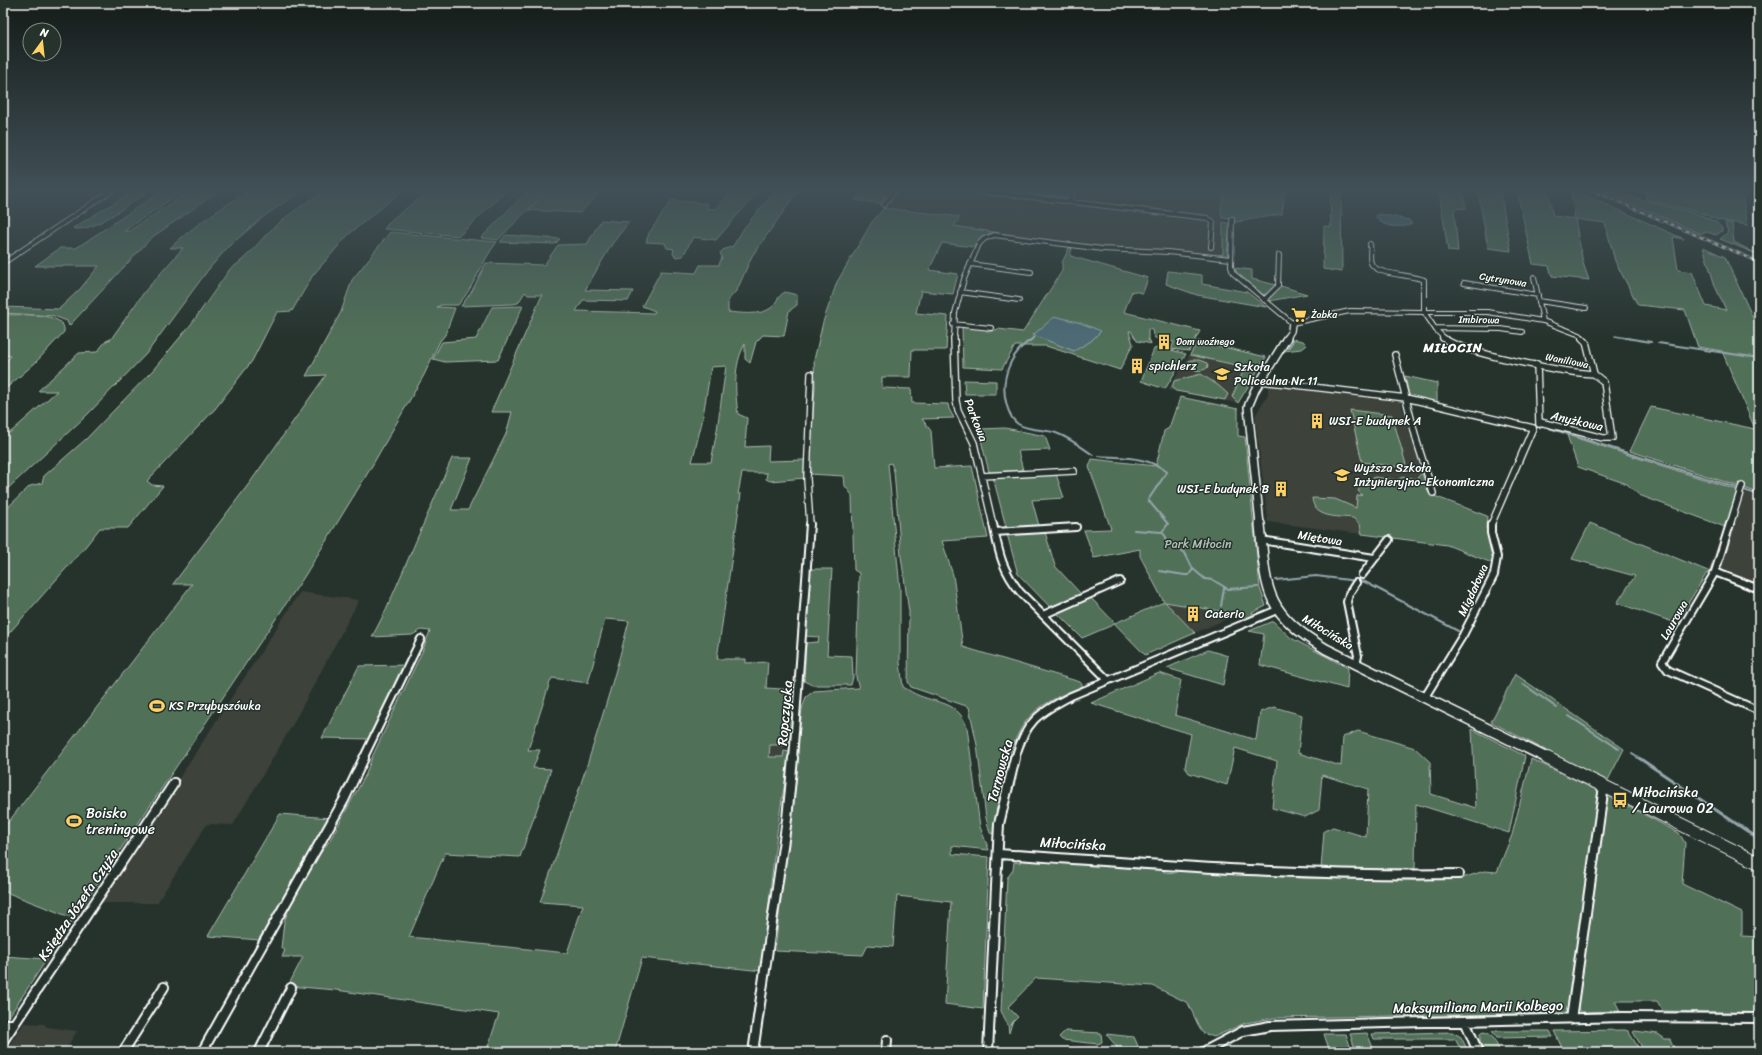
<svg xmlns="http://www.w3.org/2000/svg" width="1762" height="1055" viewBox="0 0 1762 1055" font-family="Sriracha,sans-serif">
<style>
.built{fill:#3c423a}
.green{fill:#517059;stroke:#a8b8ac;fill-rule:evenodd}
.water{fill:#4e6b74;stroke:#95a6ac}
.lines{fill:none;stroke-linecap:round;stroke-linejoin:round}
.stream-far2{stroke:#95a6ac;stroke-width:1.5}
.stream-far1{stroke:#95a6ac;stroke-width:2}
.stream{stroke:#95a6ac;stroke-width:3}
.minor-far3-casing{stroke:#fff;stroke-width:6}
.minor-far2-casing{stroke:#fff;stroke-width:8}
.minor-far1-casing{stroke:#fff;stroke-width:10}
.minor-casing{stroke:#fff;stroke-width:12}
.tertiary-far3-casing{stroke:#fff;stroke-width:8}
.tertiary-far2-casing{stroke:#fff;stroke-width:10}
.tertiary-far1-casing{stroke:#fff;stroke-width:12}
.tertiary-casing{stroke:#fff;stroke-width:14}
.minor-far3{stroke:#26332d;stroke-width:4}
.minor-far2{stroke:#26332d;stroke-width:5.5}
.minor-far1{stroke:#26332d;stroke-width:6}
.minor{stroke:#26332d;stroke-width:8}
.tertiary-far3{stroke:#26332d;stroke-width:5.5}
.tertiary-far2{stroke:#26332d;stroke-width:7}
.tertiary-far1{stroke:#26332d;stroke-width:9}
.tertiary{stroke:#26332d;stroke-width:12}
.rail-casing{stroke:#fff;stroke-width:2.5}
.rail{stroke:#26332d;stroke-width:1.5;stroke-dasharray:4;stroke-linecap:butt}
.labels{text-anchor:middle;dominant-baseline:central;stroke-width:3;stroke-linejoin:round;paint-order:stroke}
.far-street-label{font-size:10px;fill:#fff;stroke:#26332d}
.far-poi-label{font-size:10px;fill:#fff;stroke:#26332d;text-anchor:start}
.poi-label{font-size:12px;fill:#fff;stroke:#26332d;text-anchor:start}
.street-label{font-size:12px;fill:#fff;stroke:#26332d}
.park-label{font-size:12px;fill:#b1bfb4;stroke:#26332d}
.far-district-label{font-size:13px;font-weight:bold;letter-spacing:1px;fill:#fff;stroke:#26332d}
.near-street-label{font-size:14px;fill:#fff;stroke:#26332d}
.near-poi-label{font-size:14px;fill:#fff;stroke:#26332d;text-anchor:start}
</style>
<rect width="100%" height="100%" fill="#26332d"/>
<filter id="ink" filterUnits="userSpaceOnUse"><feTurbulence type="fractalNoise" baseFrequency=".025" numOctaves="2"/><feDisplacementMap in="SourceGraphic" scale="8" xChannelSelector="R" yChannelSelector="G"/><feConvolveMatrix kernelMatrix="1 2 1 2 8 2 1 2 1" color-interpolation-filters="sRGB"/></filter>
<g filter="url(#ink)">
<path class="built" d="M896,191H1225L1221,207L1224,227L1223,254L1216,256L1156,249L1100,247L953,226L959,217L884,208Z
M1591,191H1599L1716,240L1759,259V263Z
M1198,341L1266,357L1237,403L1168,390Z
M1268,385L1400,400L1436,517L1493,558L1492,563L1447,545L1268,522L1255,416L1268,394Z
M1737,490L1759,497V587L1708,571Z
M300,592L359,600L293,724L233,825L207,824L157,903H98Z
M1164,602L1238,614L1195,633Z
M770,745H784L783,757H769Z
M24,1023L44,1024L47,1027L77,1031L64,1052H5Z"/>
<path class="green" d="M133,191L146,193C130,203 90,235 73,228Z
M159,191H183L124,231H129L189,191H219L151,238L69,326L67,321L54,316L3,313V307L59,309L80,289L99,266H35L60,248H76L159,193Z
M248,191H301L263,217L228,247L208,270L146,354L87,415L3,493V432H11L57,391H38L79,353L97,352L106,341L111,339L145,291L183,248H170C194,225 220,209 248,191Z
M324,191H402L348,235L313,275L292,311L277,312L252,361L215,409L147,481L152,485L163,486L128,528H100L85,547L3,640V512L30,486L42,483L44,476L86,439L153,370L192,323L230,269C247,259 258,242 273,228C289,214 306,202 324,191Z
M429,191H506L459,236L384,229L392,219Z
M527,191L545,192L498,240L481,238Z
M549,191H601L580,213L528,210Z
M731,191H758L716,240L693,237L683,256L676,257L673,254L674,249L667,248L665,243L646,242L649,233L672,200L708,204L706,208L716,209Z
M775,191H798L752,256L737,290L728,300V312C740,313 760,316 771,308C777,303 777,296 785,292L797,295V305L789,311L784,336L763,335L756,342L750,363L745,359V344C733,365 735,391 738,414L747,418L745,447L769,446L768,461L805,460V478L770,481L766,479L767,473H742L738,494H741L717,659H746V663L768,662L766,688L796,690L792,745H770L769,757H783L784,751L791,752C775,824 770,898 762,971L642,958L615,1052H486L499,1014L336,990L288,986L303,957H282L285,950L281,948L284,922L288,911L313,863L330,840L366,774L373,755L422,652L430,631L421,630L412,635L372,637L387,608L452,458H472L451,510H468L506,434L512,412H491L542,295H528L525,292L518,303L513,304L461,306L472,291L486,263L544,265L558,245L587,244L601,220L629,222L612,244L585,290L633,291L628,301L583,300L576,311L654,313L655,311L642,306L661,271L696,273L700,265H719L722,257L720,253L723,250L733,246L744,228ZM726,366L717,430L711,462H692L702,422L711,367ZM605,619L629,621C605,716 573,809 540,902L583,905L567,953L409,937L445,853L520,857L551,769L533,768L540,750H528L550,682L552,678L588,683Z
M861,191H882L881,193L885,194L882,204L855,200Z
M1013,191H1066L1064,197Z
M1225,191H1285L1282,214L1236,222H1233V219L1222,218L1221,207Z
M1330,191H1341L1342,272L1323,269L1324,226L1331,227Z
M1439,191H1463L1466,208L1454,209L1458,252L1448,251Z
M1478,191H1500L1511,251L1488,248Z
M1517,191H1548L1553,216L1575,219L1571,191H1576L1684,239L1673,237L1678,270L1692,272L1706,306L1726,310L1715,286L1703,247L1725,257L1759,331V493L1630,451L1651,407L1755,429L1722,351L1698,347L1685,310L1638,305L1615,261L1605,223L1575,219L1583,263L1589,280L1552,276L1549,266L1533,264Z
M1602,191H1610L1703,216L1716,222L1722,228V231L1716,235L1707,232L1701,234Z
M1646,191H1741L1748,225L1718,220L1704,214L1646,199Z
M884,208L960,217L954,226L1006,234C992,233 981,233 974,247L942,243L929,270L958,274L953,294L921,291L916,313L948,316L946,350H912L911,377H882V388L911,389L912,403L948,404L949,409L954,418L922,419L931,431L934,468L972,466L988,538L942,541L953,575L963,647L1080,682L1083,686C1028,708 1018,720 1004,777C1000,796 995,814 993,834L990,833L986,818L977,745L969,707L911,687L908,682L909,612L901,556L894,471L891,463L888,464L900,589V663L903,687C909,690 914,694 920,696C941,704 958,702 967,727L980,827L989,850L952,846V854L989,857L983,1009L945,1004L951,902L897,896L893,947L868,945L863,955L775,951L802,709L806,697L814,691L859,688L856,677L859,573L854,570L852,495L845,486L844,476L809,474L815,387L814,360L823,322L837,282L872,222Z
M1223,222L1230,224L1227,257L1216,256L1223,254Z
M1725,223H1732L1734,242L1759,255L1720,239L1728,232Z
M390,232L497,242C481,262 475,286 458,305H441L437,307L455,308L445,335L440,341L424,375L369,471L304,577L71,923L70,917L3,891V829L192,584H173L251,481L326,375L306,376L341,312L352,280Z
M506,235L560,239L555,244L500,242Z
M1069,248H1072L1070,256L1148,278L1143,293L1132,291L1124,312L1200,331L1189,351L1171,349L1174,342L1155,338L1153,335L1152,330L1148,329V340L1152,344L1137,341L1131,331H1129L1133,344L1120,370L1046,346H1015L1002,369L963,367L962,326L985,329L989,332L998,329L1023,332L1062,271V263Z
M1235,268L1252,270V279L1276,285L1267,294L1261,295L1238,276Z
M1168,271L1202,275V284L1247,292L1266,307L1197,295L1166,284Z
M1281,286L1307,294L1269,301L1268,299Z
M523,306L498,360L445,362L433,359L442,342L476,339L492,307Z
M3,315C16,315 68,311 64,332L35,363L3,391V364L11,356L3,355Z
M1292,339L1303,341L1307,345L1302,349L1283,351L1290,340Z
M1198,341L1266,357L1238,403L1232,397L1245,367L1190,355Z
M1160,347L1186,354L1165,389L1141,381L1154,349Z
M1190,360H1199L1207,363L1208,367C1202,373 1191,371 1187,364Z
M1201,374L1219,386L1228,394L1225,400L1176,391L1172,388L1174,381Z
M1405,376L1437,383V404L1413,399L1409,395Z
M964,380L996,381V394H965Z
M1180,397L1238,409V436L1245,437L1260,588L1266,606L1252,613L1253,615L1244,619L1238,614L1165,602L1195,633L1145,655L1115,624L1082,638L1057,613L1091,598L1115,623L1164,602L1140,556V549L1094,558L1084,530L1111,529L1089,467L1092,459L1156,466L1164,431L1169,428L1176,408H1179L1177,407Z
M1350,410L1392,415L1407,468L1362,462Z
M1005,428L1045,436L1050,450L1018,451L1023,470L989,472L979,432L982,431L980,429Z
M1567,435L1737,490L1725,527L1639,495L1627,484L1578,467Z
M1422,473L1429,494L1487,516L1486,528L1493,553L1492,563L1447,545L1362,534L1360,524L1353,518C1337,516 1314,519 1312,498L1335,499L1356,508L1357,496L1362,495L1358,491L1362,483H1370L1374,477L1397,480C1404,475 1408,477 1416,479Z
M1056,474L1064,498L1032,500L1039,526L1006,527L993,477Z
M1590,523L1708,571L1676,623L1617,603L1635,576L1572,559Z
M1045,532L1055,566L1081,594L1050,607L1018,574L1007,534Z
M810,569H832L827,655L852,656L853,677L851,685H812L804,681L806,643L818,642L819,637L805,636Z
M1273,621L1291,638L1348,668L1347,689L1260,665L1264,634L1249,631Z
M1208,650L1228,656L1223,685L1167,668Z
M406,665L371,739L322,738L359,666Z
M1159,673L1181,680L1175,715L1256,740L1260,712L1274,707L1302,715L1298,753L1341,766L1343,737L1358,731L1415,748L1430,762L1431,794L1476,808L1472,729L1525,756L1509,833L1416,804L1415,869H1321L1324,831L1333,827L1366,837L1368,789L1322,775L1319,810L1305,817L1272,808L1277,761L1235,748L1227,785L1189,773L1185,767L1191,734L1091,703Z
M1515,674L1624,749L1607,782L1491,722Z
M1531,759L1609,796L1679,833L1685,843L1682,884L1742,913V936L1759,937V1013L1663,1011L1657,1001H1615L1620,1011L1580,1012L1577,1006L1580,924L1568,1013L1274,1018L1245,1023L1214,1037L1203,1033L1200,1029L1188,1003L1153,986L1036,978L1008,1007L1018,1017L1012,1023L1009,1033L1008,1025L1001,1011L1007,878L1013,870L1014,862L1020,863V860L1161,867L1164,872L1176,873V869L1300,878L1418,880L1463,878L1484,871L1497,872L1512,835Z
M280,814L330,818L260,940L208,936Z
M3,956L47,959L8,1018H3Z
M1625,1030L1628,1031L1641,1052H1564L1554,1031Z
M1065,1031L1101,1033L1102,1042L1098,1044L1062,1040L1059,1037Z
M1492,1031H1550L1553,1037L1497,1038Z
M1635,1031L1658,1034L1665,1039H1670L1676,1052H1645L1633,1032Z
M1452,1032L1461,1037L1467,1049V1051L1460,1048L1455,1039H1374L1372,1034Z
M1483,1032C1494,1033 1496,1044 1500,1052H1484L1480,1042V1034Z
M1367,1033L1373,1048L1355,1049L1350,1034Z
M1106,1034L1134,1037L1138,1046L1133,1052H1113L1117,1047Z
M1324,1034H1346L1351,1049H1329Z"/>
<path class="water" d="M1380,214L1409,220L1412,224C1402,228 1382,228 1376,217L1377,215Z
M1058,317L1081,323L1101,331L1091,341L1074,351L1033,335L1053,318Z"/>
<g class="lines">
<path class="stream-far2" d="M1615,336L1632,339
M1032,339L1035,337"/>
<path class="stream-far1" d="M1034,338C1010,351 999,381 1007,406C1009,413 1012,420 1018,424C1029,431 1044,429 1056,433C1070,438 1081,447 1093,455
M1626,338L1651,342
M1658,343L1759,358
M1288,348L1293,341
M1549,428L1759,495
M1099,456C1121,458 1149,456 1167,472L1148,500L1168,524L1162,532L1166,537V542L1185,553L1193,569L1205,579L1213,580L1228,589L1258,587
M1134,530L1162,532
M1159,571L1185,575H1189L1193,569
M1276,580L1316,576L1365,582L1458,631
M1221,606L1224,588
M1523,684L1557,708
M1569,716L1619,749
M1632,754L1640,759"/>
<path class="stream" d="M1639,758L1759,839"/>
<defs>
<path id="minor-far3" d="M979,191L1207,218L1213,222L1211,247
M1069,202L1073,191
M884,205L894,191
M1232,219L1231,267L1233,273L1292,323L1350,311L1424,312
M1370,244C1371,250 1369,258 1371,263C1376,276 1413,274 1424,280V312
M3,263L111,191
M970,264L1031,272
M1534,277L1543,321
M1464,283L1538,295
M960,292L1019,300
M1264,300L1278,286L1279,255
M1539,301L1586,308
M1424,312H1488L1543,321L1580,335L1583,339
M1424,312L1436,330L1445,339
M953,324L991,328
M1435,328L1501,329L1522,332
M954,339L955,313L964,279L979,244L984,239L994,235L1102,249L1168,252L1231,259"/>
<path id="minor-far2" d="M954,338L956,401L958,410L974,443L993,525
M1443,338C1462,353 1568,373 1594,374L1586,342L1582,338
M1395,355L1417,442L1433,493
M1537,364L1539,424
M1260,381L1406,398L1533,428
M1540,422L1603,438H1612L1604,382L1594,374
M982,476L1074,471
M810,525L807,479L811,374
M1491,525L1533,428
M1730,525L1742,486"/>
<path id="minor-far1" d="M993,524C999,552 1001,568 1020,592L1108,680
M1730,524L1715,572L1662,662L1668,670L1759,711
M995,532L1076,527
M1261,540L1374,558
M1715,572L1759,589
M1362,575L1389,540
M1356,583L1349,594L1347,602L1358,656L1356,664
M1043,615L1120,581
M1425,697L1463,635L1494,575L1497,557L1491,533V524
M363,759L421,639
M793,759L810,524
M1015,759C1025,722 1038,713 1071,696L1277,610"/>
<path id="minor" d="M998,854C1152,864 1305,877 1459,874
M1571,1019L1604,786
M1465,1021L1478,1052
M3,1024H14
M3,1041L174,783
M123,1052L164,987
M202,1052L344,800L364,758
M259,1052L291,988
M753,1052L787,819L793,758
M886,1052L887,1040
M988,1052L999,824L1015,758
M1203,1052L1243,1031L1270,1026L1623,1017L1759,1018"/>
<path id="tertiary-far3" d="M1286,339L1291,331L1292,323"/>
<path id="tertiary-far2" d="M1260,525L1248,407L1255,390L1287,338"/>
<path id="tertiary-far1" d="M1260,524C1266,591 1264,612 1326,649L1549,759"/>
<path id="tertiary" d="M1547,758L1759,863"/>
</defs>
<use href="#minor-far3" class="minor-far3-casing"/>
<use href="#minor-far2" class="minor-far2-casing"/>
<use href="#minor-far1" class="minor-far1-casing"/>
<use href="#minor" class="minor-casing"/>
<use href="#tertiary-far3" class="tertiary-far3-casing"/>
<use href="#tertiary-far2" class="tertiary-far2-casing"/>
<use href="#tertiary-far1" class="tertiary-far1-casing"/>
<use href="#tertiary" class="tertiary-casing"/>
<use href="#minor-far3" class="minor-far3"/>
<use href="#minor-far2" class="minor-far2"/>
<use href="#minor-far1" class="minor-far1"/>
<use href="#minor" class="minor"/>
<use href="#tertiary-far3" class="tertiary-far3"/>
<use href="#tertiary-far2" class="tertiary-far2"/>
<use href="#tertiary-far1" class="tertiary-far1"/>
<use href="#tertiary" class="tertiary"/>
<defs>
<path id="rail" d="M1593,191L1759,262"/>
</defs>
<use href="#rail" class="rail-casing"/>
<use href="#rail" class="rail"/>
</g>
</g>
<linearGradient id="sky" x2="0" y2="1"><stop stop-color="#151c19"/><stop offset="0.56" stop-color="#415057"/><stop offset="1" stop-color="#415057" stop-opacity="0"/></linearGradient>
<rect width="1762" height="339" fill="url(#sky)"/>
<defs>
<symbol id="supermarket-bare" viewBox="-9 -9 18 18"><path d="M-6-5.5h2.5l.6 2H6L4.5 2H-2.5L-4.4-4H-6ZM-1.5 3.2a1.3 1.3 0 1 0 .1 0ZM3 3.2a1.3 1.3 0 1 0 .1 0Z" fill="#ffd166" stroke="#26332d" stroke-width="2.5" paint-order="stroke"/></symbol>
<symbol id="building-bare" viewBox="-9 -9 18 18"><path d="M-4-6H4V6H1V3H-1V6H-4ZM-2.5-4.3h1.7v1.8h-1.7ZM.8-4.3h1.7v1.8H.8ZM-2.5-1h1.7V.8h-1.7ZM.8-1h1.7V.8H.8Z" fill="#ffd166" stroke="#26332d" stroke-width="2.5" paint-order="stroke"/></symbol>
<symbol id="university-bare" viewBox="-9 -9 18 18"><path d="M0-5L7-2L0 1L-7-2ZM-4 1L0 2.5L4 1V4Q0 6-4 4Z" fill="#ffd166" stroke="#26332d" stroke-width="2.5" paint-order="stroke"/></symbol>
<symbol id="stadium-bare" viewBox="-9 -9 18 18"><path d="M0-5a6.5 5 0 1 0 0 10a6.5 5 0 1 0 0-10ZM-3.5-1.8h7v3.6h-7Z" fill="#ffd166" stroke="#26332d" stroke-width="2.5" paint-order="stroke"/></symbol>
<symbol id="bus-bare" viewBox="-9 -9 18 18"><path d="M-5-6H5V4H4V6H2V4H-2V6H-4V4H-5ZM-3.5-4V0h7V-4ZM-3.5 1.2v1.5H-2V1.2ZM2 1.2v1.5H3.5V1.2Z" fill="#ffd166" stroke="#26332d" stroke-width="2.5" paint-order="stroke"/></symbol>
</defs>
<g fill-rule="evenodd">
<use href="#supermarket-bare" x="1288" y="304" width="22" height="22"/>
<use href="#building-bare" x="1153" y="331" width="22" height="22"/>
<use href="#building-bare" x="1126" y="355" width="22" height="22"/>
<use href="#university-bare" x="1211" y="363" width="22" height="22"/>
<use href="#building-bare" x="1306" y="410" width="22" height="22"/>
<use href="#university-bare" x="1331" y="464" width="22" height="22"/>
<use href="#building-bare" x="1270" y="478" width="22" height="22"/>
<use href="#building-bare" x="1182" y="603" width="22" height="22"/>
<use href="#stadium-bare" x="146" y="695" width="22" height="22"/>
<use href="#bus-bare" x="1609" y="789" width="22" height="22"/>
<use href="#stadium-bare" x="63" y="810" width="22" height="22"/>
</g>
<g class="labels">
<g class="far-street-label">
<text transform="translate(1503 280) rotate(9)">Cytrynowa</text>
<text transform="translate(1479 320) rotate(1)">Imbirowa</text>
<text transform="translate(1567 361) rotate(11)">Waniliowa</text>
</g>
<g class="far-poi-label">
<text x="1311" y="315">Żabka</text>
<text x="1176" y="342">Dom woźnego</text>
</g>
<g class="poi-label">
<text x="1149" y="366">spichlerz</text>
<text x="1234" y="367">Szkoła<tspan x="1234" dy="14">Policealna Nr 11</tspan></text>
<text x="1329" y="421">WSI-E budynek A</text>
<text x="1354" y="468">Wyższa Szkoła<tspan x="1354" dy="14">Inżynieryjno-Ekonomiczna</tspan></text>
<text x="1269" y="489" text-anchor="end">WSI-E budynek B</text>
<text x="1205" y="614">Caterio</text>
<text x="169" y="706">KS Przybyszówka</text>
</g>
<g class="street-label">
<text transform="translate(976 420) rotate(69)">Parkowa</text>
<text transform="translate(1577 421) rotate(13)">Anyżkowa</text>
<text transform="translate(1320 538) rotate(9)">Miętowa</text>
<text transform="translate(1473 590) rotate(-65)">Migdałowa</text>
<text transform="translate(1674 620) rotate(-60)">Laurowa</text>
<text transform="translate(1328 632) rotate(31)">Miłocińska</text>
</g>
<g class="park-label">
<text x="1198" y="544">Park Miłocin</text>
</g>
<g class="far-district-label">
<text x="1453" y="347">MIŁOCIN</text>
</g>
<g class="near-street-label">
<text transform="translate(785 713) rotate(-85)">Ropczycka</text>
<text transform="translate(1000 771) rotate(-75)">Tarnowska</text>
<text transform="translate(1073 844) rotate(3)">Miłocińska</text>
<text transform="translate(78 905) rotate(-56)">Księdza Józefa Czyża</text>
<text transform="translate(1478 1007) rotate(-1)">Maksymiliana Marii Kolbego</text>
</g>
<g class="near-poi-label">
<text x="1632" y="792">Miłocińska<tspan x="1632" dy="16">/ Laurowa 02</tspan></text>
<text x="86" y="813">Boisko<tspan x="86" dy="16">treningowe</tspan></text>
</g>
</g>
<rect width="1762" height="1055" fill="none" stroke="#26332d" stroke-width="16"/>
<rect x="8" y="8" width="1746" height="1039" fill="none" stroke="#fff" stroke-width="1.5" filter="url(#ink)"/>
<g transform="translate(42 42) rotate(15)"><circle r="19" fill="#26332d" stroke="#7d8581"/>
<path d="M0-3L7 15L0 10L-7 15Z" fill="#ffd166"/>
<text y="-6" font-size="11" font-weight="bold" text-anchor="middle" fill="#ffffff">N</text>
</g>
</svg>
